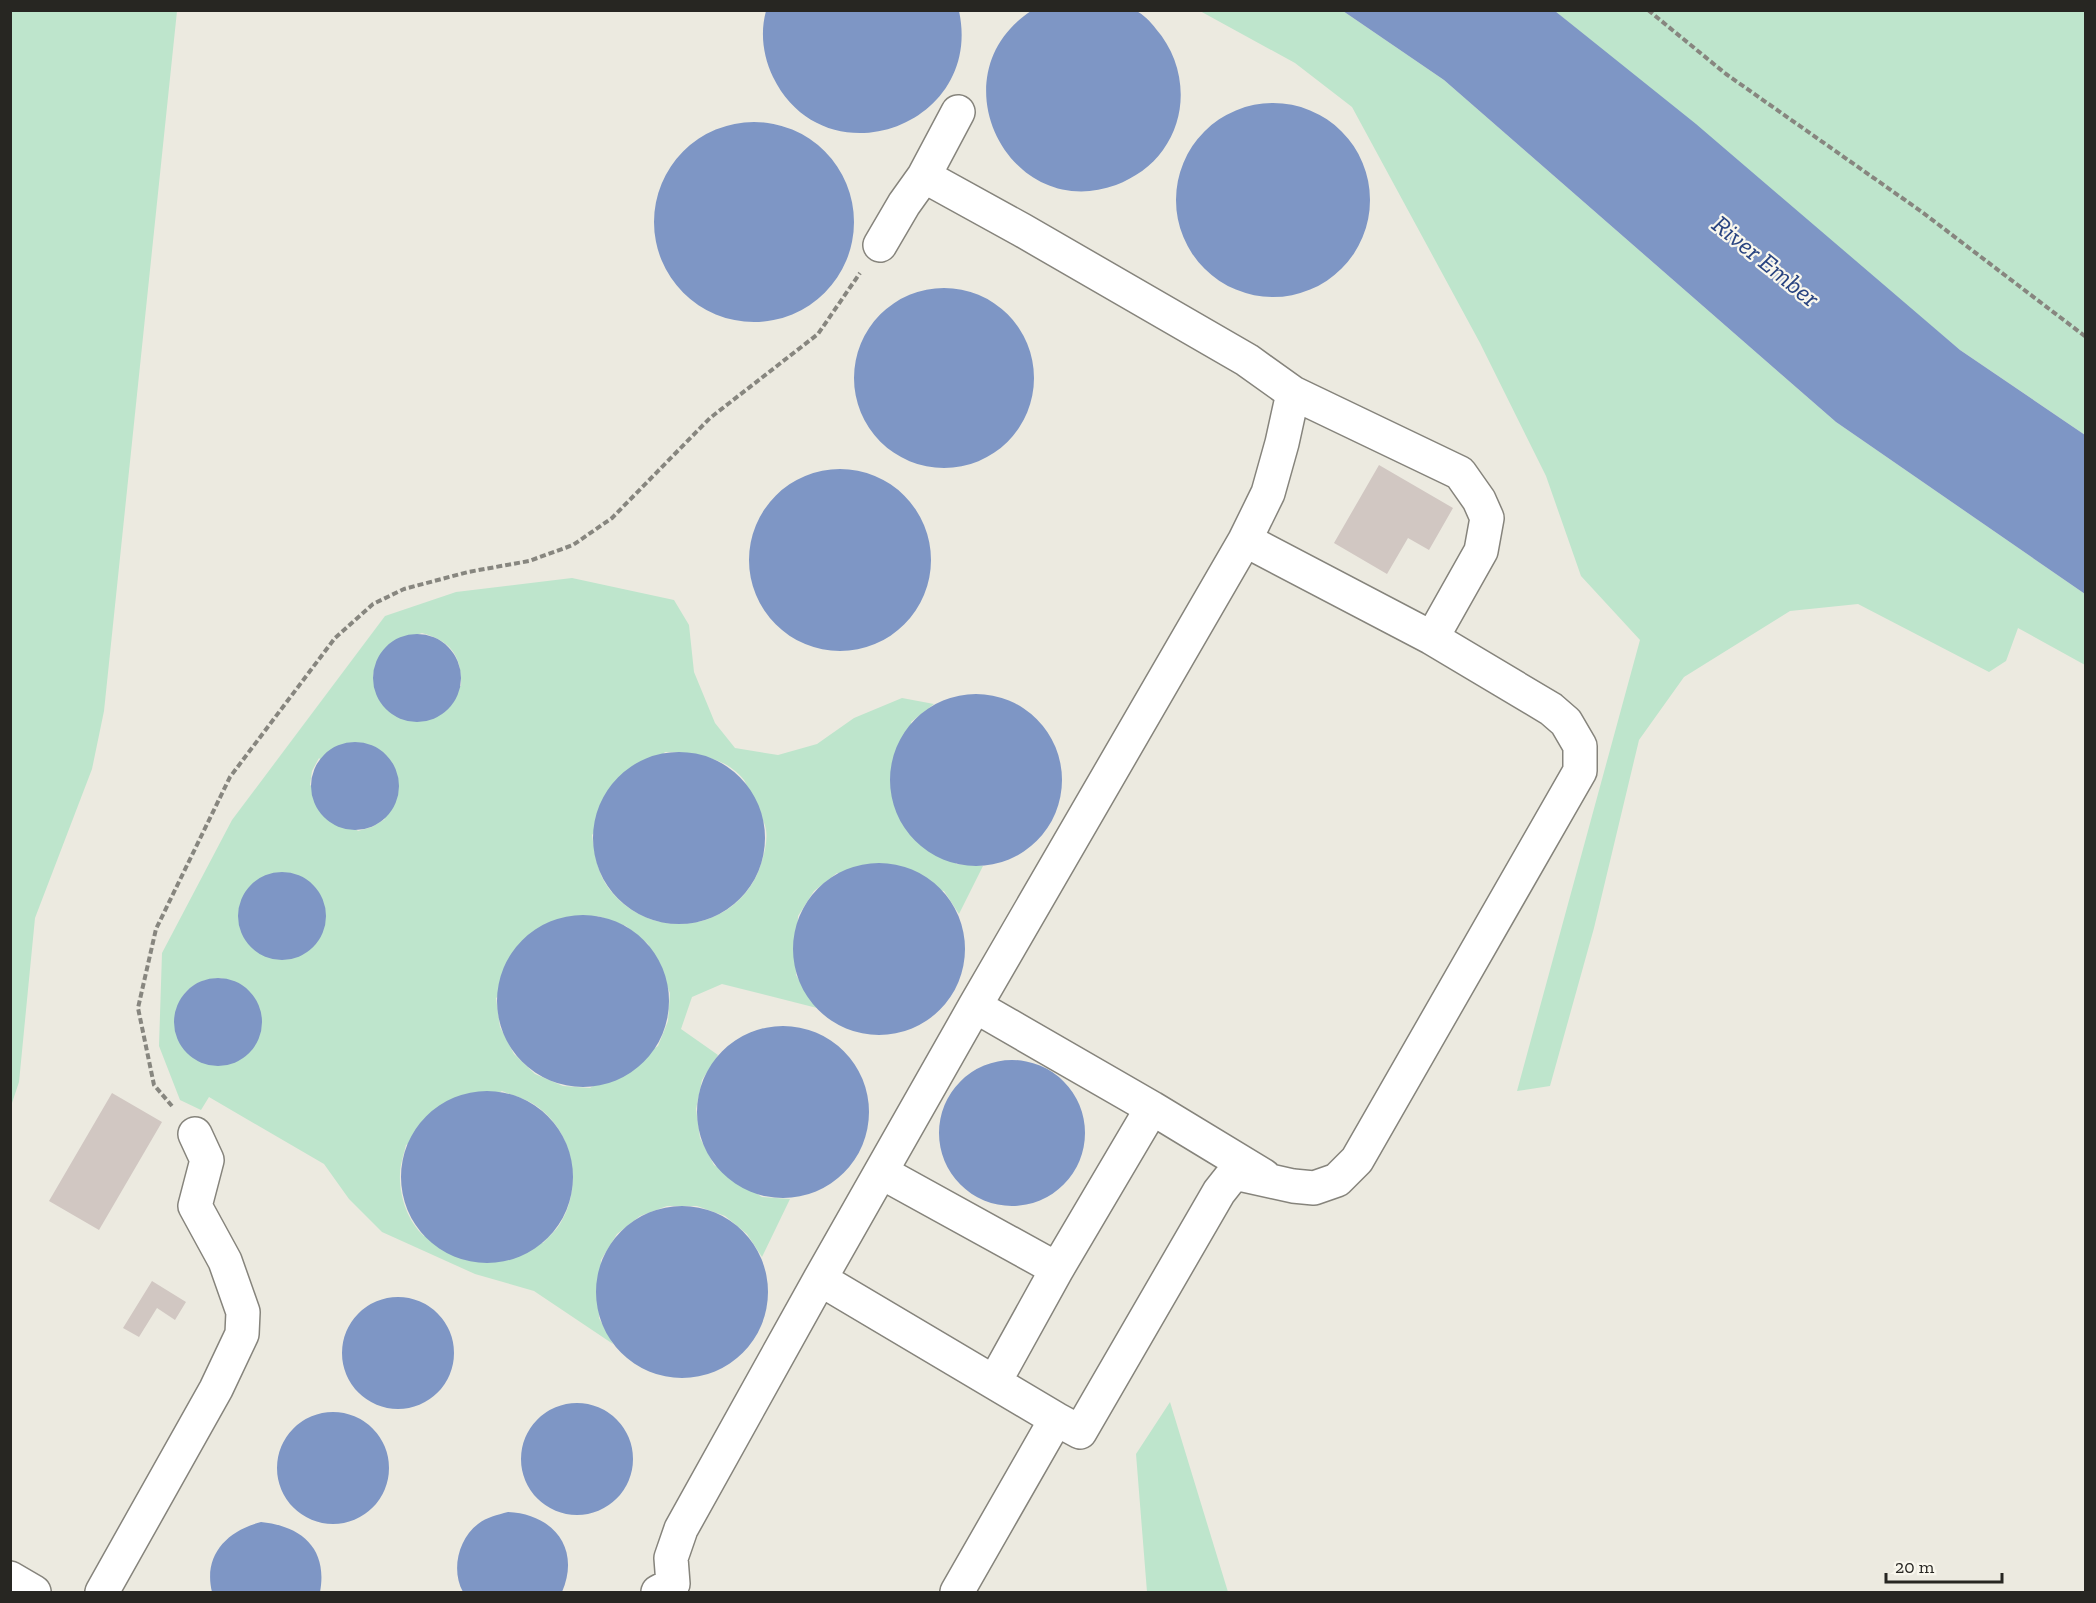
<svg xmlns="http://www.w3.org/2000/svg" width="2096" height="1603" viewBox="0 0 2096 1603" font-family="'Zilla Slab',serif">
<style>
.green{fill:#bee5cc;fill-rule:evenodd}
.water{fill:#7e96c5}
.building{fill:#d1c7c2}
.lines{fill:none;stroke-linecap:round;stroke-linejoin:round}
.minor-casing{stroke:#86847c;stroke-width:36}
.path{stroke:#87867f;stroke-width:4;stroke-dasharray:6 3;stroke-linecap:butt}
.minor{stroke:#fff;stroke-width:33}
.labels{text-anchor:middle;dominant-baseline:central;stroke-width:4.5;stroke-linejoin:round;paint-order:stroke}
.water-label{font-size:26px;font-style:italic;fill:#294480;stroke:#f9f7ed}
</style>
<rect width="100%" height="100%" fill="#eceae0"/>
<path class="green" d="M11,10L177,11L104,711L92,769L35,918L19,1082L11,1106Z
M1200,11H1343L1444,80L1836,422L2085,594V665L2018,628L2006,661L1989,672L1858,604L1790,611L1684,677L1639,740L1594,928L1550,1086L1517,1091L1640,640L1581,576L1546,476L1480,343L1352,107L1295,63Z
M1555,11H2085V435L1960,350Z
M572,578L674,600L689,625L694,672L715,723L735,748L778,755L817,744L854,718L902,698L934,704L911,722L956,864L983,866L959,914L944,891L837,873L814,891L798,916L796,975L817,1008L722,984L692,997L681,1029L718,1055L702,1080L696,1109L700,1138L714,1165L762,1197L790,1199L762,1257L747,1234L725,1216L697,1206H667L640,1216L617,1234L601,1260L599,1318L613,1344L534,1291L475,1274L382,1232L349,1199L324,1164L209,1097L201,1110L180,1100L159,1046L162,953L232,820L385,616L456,592ZM422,633C451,641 462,656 461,686L373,677C379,643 392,645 422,633ZM665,752C693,753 725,756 744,780C748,786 750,795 753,801C757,810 765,821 766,830C768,843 763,858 759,870C734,932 652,943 610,890C597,874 595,854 592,835ZM319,758L385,819L372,827L358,831L310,785L312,771ZM598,916L626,926L648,944L670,993L668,1021L658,1046L590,1088L563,1086L535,1074L514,1054L500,1027L496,998ZM223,978L174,1021C179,992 193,979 223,978ZM502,1091C511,1095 520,1097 528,1101C571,1123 585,1182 561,1222C557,1230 549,1236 543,1243L424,1236C408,1222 399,1196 400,1174C400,1165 404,1154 406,1145Z
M1170,1402L1228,1592H1147L1136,1454Z"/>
<path class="water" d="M766,11H959C984,126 825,183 773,77C763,56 760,33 766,11Z
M1031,11C1057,10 1083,10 1108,10C1116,10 1128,8 1136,11C1143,14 1151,22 1156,29C1185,62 1190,113 1163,150C1152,166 1134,178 1116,185C1009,224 934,75 1031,11Z
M1343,11H1555L1696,124L1960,350L2085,435V594L1836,422L1444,80Z
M1176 200a97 97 0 1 1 194 0a97 97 0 1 1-194 0Z
M654 222a100 100 0 1 1 200 0a100 100 0 1 1-200 0Z
M854 378a90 90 0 1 1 180 0a90 90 0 1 1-180 0Z
M749 560a91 91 0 1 1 182 0a91 91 0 1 1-182 0Z
M373 678a44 44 0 1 1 88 0a44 44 0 1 1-88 0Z
M890 780a86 86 0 1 1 172 0a86 86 0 1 1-172 0Z
M311 786a44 44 0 1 1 88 0a44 44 0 1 1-88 0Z
M593 838a86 86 0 1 1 172 0a86 86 0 1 1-172 0Z
M793 949a86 86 0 1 1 172 0a86 86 0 1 1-172 0Z
M238 916a44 44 0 1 1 88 0a44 44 0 1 1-88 0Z
M497 1001a86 86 0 1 1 172 0a86 86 0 1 1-172 0Z
M174 1022a44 44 0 1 1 88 0a44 44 0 1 1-88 0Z
M697 1112a86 86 0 1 1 172 0a86 86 0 1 1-172 0Z
M939 1133a73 73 0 1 1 146 0a73 73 0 1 1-146 0Z
M401 1177a86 86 0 1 1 172 0a86 86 0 1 1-172 0Z
M596 1292a86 86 0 1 1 172 0a86 86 0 1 1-172 0Z
M342 1353a56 56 0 1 1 112 0a56 56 0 1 1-112 0Z
M521 1459a56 56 0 1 1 112 0a56 56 0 1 1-112 0Z
M277 1468a56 56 0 1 1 112 0a56 56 0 1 1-112 0Z
M508,1512C553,1514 581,1548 562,1592H463C451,1571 458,1539 478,1524C487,1517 497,1515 508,1512Z
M261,1522C302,1526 328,1549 320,1592H212C203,1555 227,1531 261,1522Z"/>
<path class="building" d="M1379,465L1453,508L1429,550L1408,538L1387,574L1334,543Z
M112,1093L162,1122L99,1230L49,1201Z
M152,1281L186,1302L175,1320L157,1308L139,1337L123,1328Z"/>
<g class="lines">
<defs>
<path id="minor" d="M924,176L1022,230L1247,360L1293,393L1460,473L1479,500L1487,518L1481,551L1432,638L1245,540L1268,493L1282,443L1293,393
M880,245L904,204L924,176L958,112
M975,1006L1152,1108
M881,1172L1057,1269
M820,1279L1056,1419L957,1592
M995,1381L1057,1269L1152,1108L1264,1176
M1056,1419L1080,1432L1219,1192L1234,1173L1293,1186L1314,1188L1337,1180L1357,1160L1580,771V746L1566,722L1551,709L1432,638
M10,1578L34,1592
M102,1592L216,1389L242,1334L243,1312L225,1261L195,1206L207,1160L195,1134
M658,1592L673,1584L671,1558L681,1529L820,1279L975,1006L1245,540"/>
</defs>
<use href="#minor" class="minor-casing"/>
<path class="path" d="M1648,10L1726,74L1922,212L2086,337
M172,1106L154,1085L138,1008L156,929L230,777L335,638L373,604L404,589L468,572L529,561L573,545L612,518L710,418L818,334L860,273"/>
<use href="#minor" class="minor"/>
</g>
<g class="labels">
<g class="water-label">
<text transform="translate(1766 261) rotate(39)">River Ember</text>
</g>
</g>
<rect width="2096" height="1603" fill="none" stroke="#272622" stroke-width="24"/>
<path d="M1886 1573v9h116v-9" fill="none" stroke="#272622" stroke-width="3"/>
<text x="1895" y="1573" font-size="18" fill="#272622" stroke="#f9f7ed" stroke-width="4.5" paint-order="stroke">20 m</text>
</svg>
